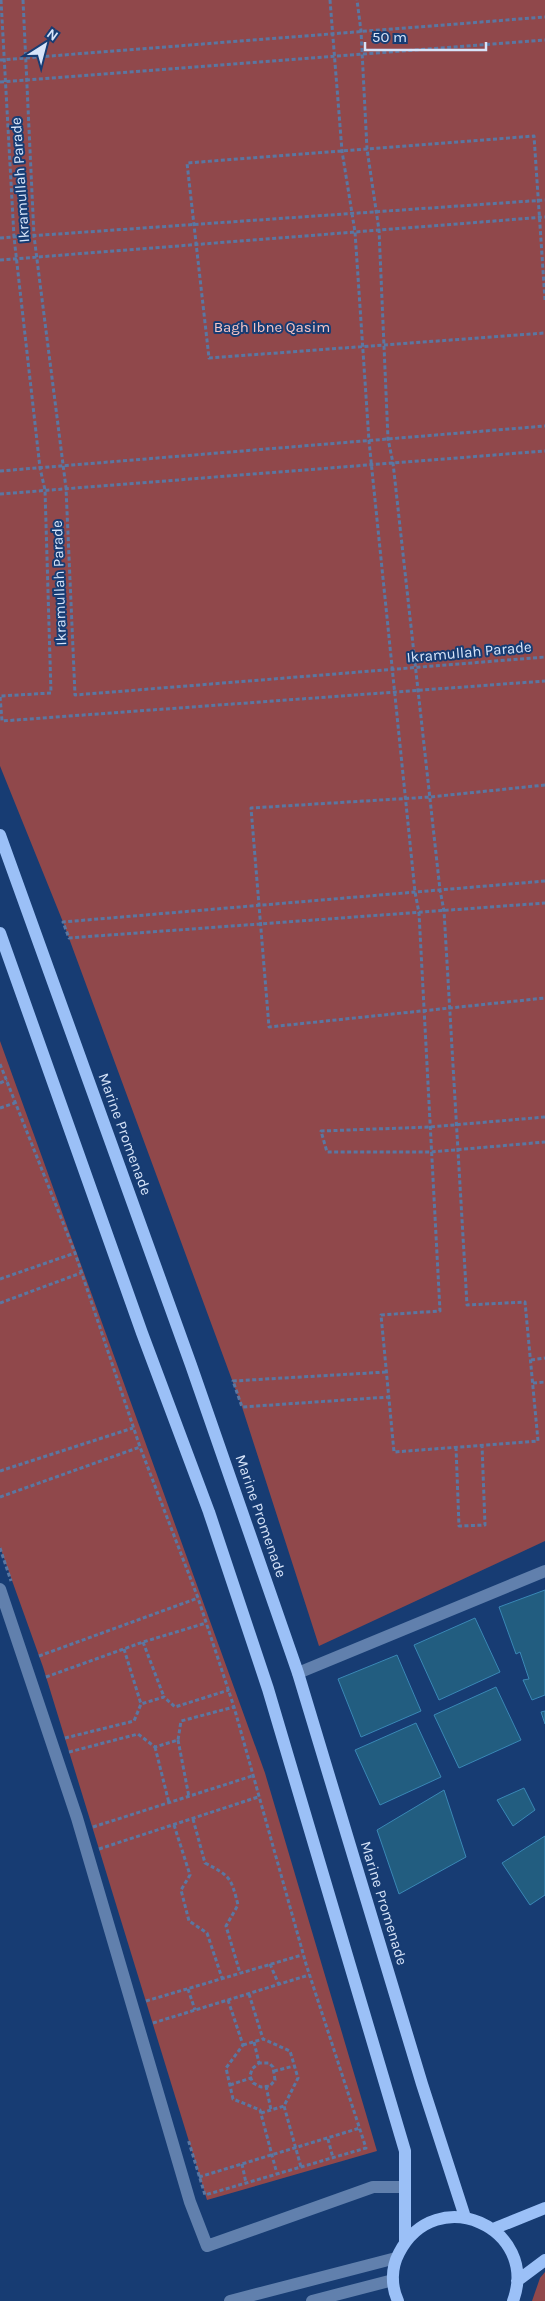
<svg xmlns="http://www.w3.org/2000/svg" width="545" height="2301" viewBox="0 0 545 2301" font-family="Karla,sans-serif">
<style>
.green{fill:#90484b}
.building{fill:#225d80;stroke:#3a88b6}
.lines{fill:none;stroke-linecap:round;stroke-linejoin:round}
.path{stroke:#5a77a2;stroke-width:3;stroke-dasharray:4 2.5;stroke-linecap:butt}
.minor{stroke:#6180ad;stroke-width:12}
.major{stroke:#9bc0f7;stroke-width:12}
.labels{text-anchor:middle;dominant-baseline:central;stroke-width:4;stroke-linejoin:round;paint-order:stroke}
.street-label{font-size:15px;fill:#d7e4f9;stroke:#173c73}
.park-label{font-size:15px;fill:#f7c5c4;stroke:#173c73}
</style>
<rect width="100%" height="100%" fill="#173c73"/>
<path class="green" d="M0,0H545V1541L319,1646L242,1407L63,922L0,766Z
M0,1041L265,1773L377,2151L207,2200L43,1667L0,1547Z
M545,2272V2301H532L540,2278Z"/>
<path class="building" d="M545,1590V1695L532,1700L523,1680L529,1679L520,1652L516,1654L499,1607Z
M475,1618L500,1672L439,1700L414,1645Z
M397,1655L421,1711L361,1737L338,1679Z
M496,1687L521,1740L459,1768L434,1715Z
M545,1711V1724L541,1712Z
M416,1723L441,1777L380,1805L355,1750Z
M524,1788L535,1810L513,1826L497,1800Z
M444,1790L466,1857L399,1894L377,1830Z
M545,1836V1895L530,1905L502,1863Z"/>
<g class="lines">
<path class="path" d="M1,0L14,237L40,468L45,490L51,693L0,696L2,721L545,681
M23,0L34,236L66,488L75,695L545,657
M330,0L342,151L355,232L369,441L415,892L419,913L440,1311L381,1315L394,1452L538,1441L525,1302L467,1305L444,911L440,890L393,463L388,439L379,230L367,149L361,31L357,0
M0,60L545,17
M0,82L545,40
M0,238L545,200
M0,260L545,217
M545,300L534,136L187,163L209,358L545,333
M0,471L545,426
M0,494L545,451
M545,785L430,797L251,808L269,1027L545,998
M545,881L63,922L69,938L545,903
M0,1064L75,1253L140,1447L198,1598L234,1707L306,1964L366,2148L205,2195L188,2139
M0,1083L7,1080
M0,1108L15,1103
M545,1117L430,1127L321,1131L327,1152H431L545,1142
M0,1279L75,1253
M0,1303L81,1273
M531,1360L545,1358
M386,1372L233,1381L242,1407L389,1397
M533,1383L545,1382
M456,1447L459,1526L485,1525L482,1445
M0,1471L133,1428
M0,1497L140,1447
M0,1548L11,1581
M143,1642L164,1697
M124,1649L141,1704
M39,1656L198,1598
M46,1677L143,1642L206,1623
M65,1738L134,1721L141,1704L164,1697L175,1707L229,1690
M178,1740L189,1797
M155,1747L169,1803
M69,1752L138,1734L155,1747L178,1740L181,1721L234,1707
M193,1819L205,1863C230,1876 231,1877 238,1905L226,1926L240,1973
M174,1825L190,1875L181,1890L189,1921L207,1933L222,1978
M93,1827L252,1776
M99,1849L258,1797
M270,1964L279,1985
M188,1989L195,2010
M249,1994L263,2039L290,2051L298,2078L284,2106L301,2167
M228,2000L243,2045L226,2068L233,2099L260,2110L277,2174
M146,2001L302,1955
M153,2023L309,1975
M254,2042L259,2063L252,2069L250,2076L253,2083L261,2087L270,2086L275,2080L273,2067L269,2063H259
M243,2045L263,2039
M274,2071L294,2066
M230,2085L251,2078
M266,2086L271,2110
M261,2113L284,2106
M328,2139L333,2158
M242,2164L246,2183
M199,2177L360,2128"/>
<path class="minor" d="M0,1589L77,1818L190,2202L207,2246L373,2187H405
M298,1673L545,1571
M230,2301L396,2258
M312,2301L393,2280"/>
<path class="major" d="M0,835L191,1365L298,1673L422,2084L465,2217
M0,933L142,1333L209,1512L268,1689L405,2151V2242
M493,2229L545,2208
M517,2281L545,2260
M398,2301C391,2286 391,2268 399,2253C436,2181 540,2228 513,2301"/>
</g>
<g class="labels">
<g class="street-label">
<text transform="translate(20 180) rotate(-94)">Ikramullah Parade</text>
<text transform="translate(59 583) rotate(-92)">Ikramullah Parade</text>
<text transform="translate(469 652) rotate(-5)">Ikramullah Parade</text>
<text transform="translate(125 1134) rotate(70)">Marine Promenade</text>
<text transform="translate(261 1516) rotate(71)">Marine Promenade</text>
<text transform="translate(384 1903) rotate(73)">Marine Promenade</text>
</g>
<g class="park-label">
<text x="272" y="327">Bagh Ibne Qasim</text>
</g>
</g>
<g transform="translate(45 45) rotate(36)" stroke="#173c73" stroke-width="4" paint-order="stroke">
<path d="M0-4L9 19L0 12L-9 19Z" fill="#d7e4f9"/>
<text y="-8" font-size="14" font-weight="bold" text-anchor="middle" fill="#d7e4f9">N</text>
</g>
<path d="M365 42v8h121v-8" fill="none" stroke="#d7e4f9" stroke-width="2.5"/>
<text x="372" y="42" font-size="15" fill="#d7e4f9" stroke="#173c73" stroke-width="4" paint-order="stroke">50 m</text>
</svg>
